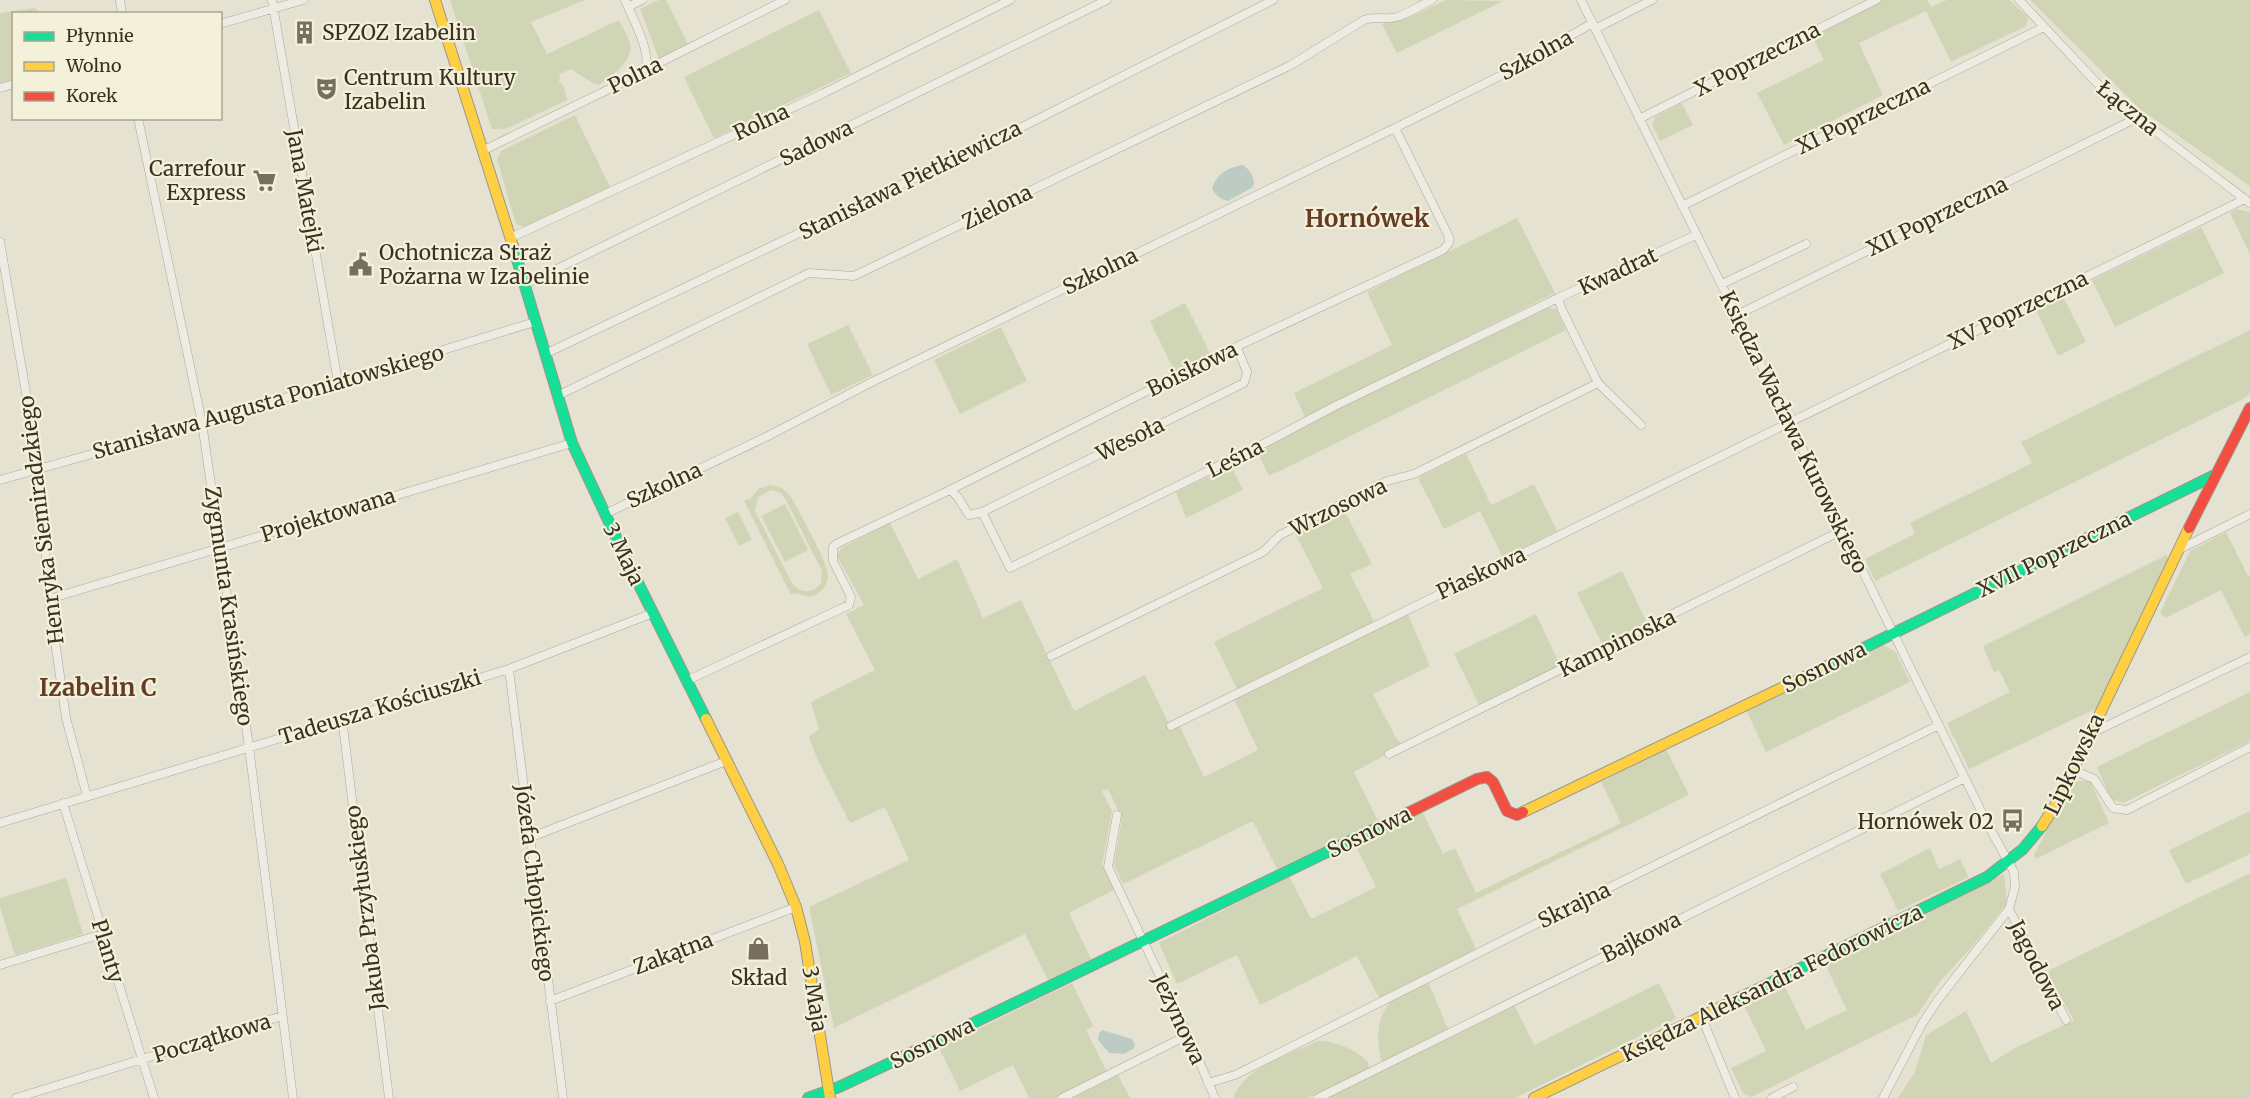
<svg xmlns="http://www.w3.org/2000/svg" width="2250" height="1098" viewBox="0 0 2250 1098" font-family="Merriweather,serif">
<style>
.green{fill:#d0d5b5;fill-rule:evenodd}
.water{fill:#bccbc4}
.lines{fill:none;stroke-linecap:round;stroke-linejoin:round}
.street-casing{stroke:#aba79a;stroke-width:9}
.fast-casing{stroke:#9b978a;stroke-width:12}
.slow-casing{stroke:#9b978a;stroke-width:12}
.jam-casing{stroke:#9b978a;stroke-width:12}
.street{stroke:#eeece2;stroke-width:8}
.fast{stroke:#16e098;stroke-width:10}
.slow{stroke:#ffcf43;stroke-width:10}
.jam{stroke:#f24e42;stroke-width:10}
.labels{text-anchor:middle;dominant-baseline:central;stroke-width:4.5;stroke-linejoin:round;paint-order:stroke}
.poi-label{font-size:21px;fill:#3a3122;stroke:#f4f1da;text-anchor:start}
.street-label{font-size:21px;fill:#3a3122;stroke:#f4f1da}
.quarter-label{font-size:24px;font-weight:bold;fill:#643b24;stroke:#f4f1da}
</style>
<rect width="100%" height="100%" fill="#e5e2d2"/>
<path class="green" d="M450,0H585L531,22L547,54L619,20C622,27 628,35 630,43C634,61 611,76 599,85C592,83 576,73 571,69L560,74L559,82L564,86L567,100L506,129H492Z
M659,0H666L688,44L659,59L640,9Z
M1446,0L1503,1L1397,53L1382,24L1412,16Z
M1881,0H1927L1931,7L1947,0H2009L2028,17L2026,26L1951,62L1926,11L1859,43L1883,95L1784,145L1757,93L1824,60L1812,35Z
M2030,0H2250V186L2140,109Z
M35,8L40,13L14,14L13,80L0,84V13Z
M819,10L851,73L714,138L684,77Z
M1682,103L1693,125L1660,141L1652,125L1655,117Z
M575,115L610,187L524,227L516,224L497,159L501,151Z
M2236,209L2250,212V254L2230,213Z
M1517,218L1555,293L1305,417L1294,393L1392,345L1367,292Z
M2201,227L2224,273L2115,327L2092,280Z
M2062,295L2086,342L2058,356L2035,308Z
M1185,303L1211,355L1175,372L1150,321Z
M1548,308L1556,309L1566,330L1269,476L1257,451L1337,409Z
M848,325L873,375L831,395L807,344Z
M1001,327L1027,381L960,414L934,360Z
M2250,330V391L2247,397L1875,581L1865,559L1915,534L1910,523L2032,463L2021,442Z
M1466,454L1491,505L1534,484L1557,531L1503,558L1480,511L1444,529L1418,478Z
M1231,466L1243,490L1186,518L1176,492Z
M770,485L782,488L791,497C799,512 829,564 828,576C827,587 820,593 810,597L794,593L791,595L744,501L749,498L750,500L758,489ZM771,490L781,493L786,500L822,571L821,583C813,593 803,594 793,585L755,511L758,497Z
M785,504L808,550L785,562L761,516Z
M1343,508L1372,564L1350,574L1377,627L1407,612L1430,666L1373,694L1397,740L1401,743L1389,748L1387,754L1354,772L1378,821L1277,869L1253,821L1123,884L1114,864L1122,818L1108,789L1102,791L1112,811L1102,865L1115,889L1069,913L1091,959L1048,980L1025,934L834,1028L809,907L909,860L885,807L850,823C836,794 819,767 809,737L819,729L811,702L875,670L846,614L864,605L837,556L841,548L890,523L918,579L957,559L983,618L1021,600L1074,711L1145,675L1171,728L1179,725L1204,777L1258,750L1234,699L1237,689L1214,642L1323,588L1295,533Z
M738,512L752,540L739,546L725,518Z
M2226,532L2248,576L2250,575V634L2245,637L2221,590L2165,618L2160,613L2190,551Z
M2167,555L2169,561L2097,708L1969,769L1947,723L2010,692L1999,670L1994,672L1983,646Z
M1622,571L1646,621L1602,644L1577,593Z
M1536,614L1560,665L1479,705L1454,654Z
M1882,645L1895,651L1910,682L1766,752L1746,710Z
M2250,692V741L2123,803L2111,799L2097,767Z
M1666,749L1689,795L1457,909L1477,951L1379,998L1357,956L1260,1005L1237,955L1177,984L1159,943L1289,876L1311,919L1376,887L1355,844L1422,811L1443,854L1455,848L1476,893L1621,823L1601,782Z
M2079,781H2090L2109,823L2036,859L2034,855L2072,783Z
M2250,811V854L2186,884L2169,850Z
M1930,848L1939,869L1960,859L1969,877L1898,911L1880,874Z
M2250,873V1098H1898L1915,1072L1926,1035L1966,1011L1991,1063L2013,1049L2074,1020L2048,975L2050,970Z
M2004,874L2007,903L1972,947L1941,980L1917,1015L1751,1097L1743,1093L1731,1068L1766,1051L1743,1003L1783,983L1806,1030L1847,1010L1824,962Z
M66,878L83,934L15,955L0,907V898Z
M1428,982L1448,1029L1382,1062C1376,1043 1376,1018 1390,1002C1397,995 1419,987 1428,982Z
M1072,983L1093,1026L1086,1030L1107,1072L1056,1098H1029L1013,1065L960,1091L939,1048Z
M1659,983L1676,1018L1515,1098H1326L1515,1006L1534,1045Z
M1318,1041C1336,1041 1355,1049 1368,1062L1369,1069L1308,1098H1233C1245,1066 1289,1055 1318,1041Z
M1118,1075L1130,1098H1072Z"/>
<path class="water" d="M1243,165C1250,170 1256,178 1253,187L1228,201C1220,199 1216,196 1212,188C1217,174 1228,167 1243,165Z
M1102,1030L1132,1039L1135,1044L1134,1048L1124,1054L1109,1053L1098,1040L1099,1033Z"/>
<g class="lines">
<defs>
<path id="street" d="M120,0L122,14
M272,0L338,382
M625,0C632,17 650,49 646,67
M1581,0L1988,825L2014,872L2015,887L2009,909L1937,1001L1922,1024L1883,1098
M2019,0L2109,96L2250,203
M628,7L642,0
M220,24L303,0
M1595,29L1652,0
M0,88L14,84
M138,118L202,423L249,747L293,1098
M1639,119L1876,0
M484,150L634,77L646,67L659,63L785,0
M1682,206L2044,27
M510,238L822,94L1010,0
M0,242L39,468L49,599L66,718L87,796
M1722,284L1806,244
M524,285L1107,0
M1737,315L2137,118
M545,354L1018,129L1273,0
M557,396L809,273L854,276L1291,65L1364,20C1375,16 1386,20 1397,17C1409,13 1421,5 1432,0
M1641,425L1598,383L1562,310L1558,298L1696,235
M0,480L202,423L535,322
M950,490L957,496L969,515L982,512L1010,568L1265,443L1335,406L1558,298
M982,512L1244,383L1247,372L1237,348
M605,514L768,436L874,381L1395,128L1532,60L1550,47L1593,23
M2178,550L2250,514
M49,599L572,443
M1051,656L1263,552L1280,535L1387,481L1414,474L1598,383
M509,669L563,1098
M686,681L849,605L851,597L833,561V547L836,544L950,490L1225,352L1443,250L1449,243V237L1395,128
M342,718L389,1098
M1171,726L2245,199
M2090,734L2250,657
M1389,754L1843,530
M2073,770L2094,779L2113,808L2127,810L2250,747
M63,803L154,1098
M1117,815L1108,867L1188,1035L1215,1098
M0,823L509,669L653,613
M529,838L726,761
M2009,909L2066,1020
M0,965L102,934
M550,1001L796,907
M1702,1018L1735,1098
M1208,1083L1235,1075L1576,904L1939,725
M16,1098L282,1016
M1062,1098L1188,1035
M1318,1098L1965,778
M1772,1098L1793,1087"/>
<path id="fast" d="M513,246L572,443L630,567L706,719
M1821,669L2215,475
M1723,1006L1987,877L2023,849L2042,826
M808,1098L839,1087L911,1053L1410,812"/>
<path id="slow" d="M435,0L513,246
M706,719L778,864L796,907L805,942L830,1098
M1523,812L1821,669
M2042,826L2059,799L2189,528
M1534,1098L1723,1006"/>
<path id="jam" d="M2189,528L2250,408
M1410,812L1477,779L1487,777L1493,782L1507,811L1517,815L1523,812"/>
</defs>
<use href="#street" class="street-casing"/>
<use href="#fast" class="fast-casing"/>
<use href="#slow" class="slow-casing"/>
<use href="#jam" class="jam-casing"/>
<use href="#street" class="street"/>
<use href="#fast" class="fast"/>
<use href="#slow" class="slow"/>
<use href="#jam" class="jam"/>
</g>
<defs>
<symbol id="building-bare" viewBox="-9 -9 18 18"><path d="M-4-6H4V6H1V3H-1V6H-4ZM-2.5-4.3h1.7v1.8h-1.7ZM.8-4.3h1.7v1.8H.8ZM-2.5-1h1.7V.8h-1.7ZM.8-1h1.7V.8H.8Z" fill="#766f60" stroke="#f4f1da" stroke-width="2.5" paint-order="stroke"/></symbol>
<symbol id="theatre-bare" viewBox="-9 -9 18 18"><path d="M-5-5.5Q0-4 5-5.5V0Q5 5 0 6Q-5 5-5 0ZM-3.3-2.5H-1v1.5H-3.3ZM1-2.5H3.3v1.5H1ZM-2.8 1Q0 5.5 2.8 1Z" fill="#766f60" stroke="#f4f1da" stroke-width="2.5" paint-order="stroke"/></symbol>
<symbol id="supermarket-bare" viewBox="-9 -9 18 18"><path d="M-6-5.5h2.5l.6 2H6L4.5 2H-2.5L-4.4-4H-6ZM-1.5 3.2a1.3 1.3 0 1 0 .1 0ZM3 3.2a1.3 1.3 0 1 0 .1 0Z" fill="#766f60" stroke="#f4f1da" stroke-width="2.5" paint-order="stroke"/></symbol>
<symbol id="civic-bare" viewBox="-9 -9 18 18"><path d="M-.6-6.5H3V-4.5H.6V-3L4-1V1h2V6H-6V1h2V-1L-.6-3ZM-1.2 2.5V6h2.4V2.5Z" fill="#766f60" stroke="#f4f1da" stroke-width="2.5" paint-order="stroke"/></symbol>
<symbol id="bus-bare" viewBox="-9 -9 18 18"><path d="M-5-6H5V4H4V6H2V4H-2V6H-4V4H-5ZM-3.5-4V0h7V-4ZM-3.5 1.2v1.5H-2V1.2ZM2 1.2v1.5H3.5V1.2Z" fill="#766f60" stroke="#f4f1da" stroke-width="2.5" paint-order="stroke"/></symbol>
<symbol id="shop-bare" viewBox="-9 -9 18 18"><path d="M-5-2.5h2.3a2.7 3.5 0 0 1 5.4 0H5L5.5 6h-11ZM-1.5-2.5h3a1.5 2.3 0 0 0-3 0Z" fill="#766f60" stroke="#f4f1da" stroke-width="2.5" paint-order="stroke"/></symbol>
</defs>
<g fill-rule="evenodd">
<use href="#building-bare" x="288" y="16" width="33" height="33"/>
<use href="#theatre-bare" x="310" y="72" width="33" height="33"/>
<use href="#supermarket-bare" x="248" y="164" width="33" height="33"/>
<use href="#civic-bare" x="344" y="248" width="33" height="33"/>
<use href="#bus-bare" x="1996" y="804" width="33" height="33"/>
<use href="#shop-bare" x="742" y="932" width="33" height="33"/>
</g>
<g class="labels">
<g class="poi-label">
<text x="322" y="32">SPZOZ Izabelin</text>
<text x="344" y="77">Centrum Kultury<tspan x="344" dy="24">Izabelin</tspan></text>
<text x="246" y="168" text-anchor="end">Carrefour<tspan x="246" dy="24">Express</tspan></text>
<text x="379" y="252">Ochotnicza Straż<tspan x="379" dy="24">Pożarna w Izabelinie</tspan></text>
<text x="1994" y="821" text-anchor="end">Hornówek 02</text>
<text x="759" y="977" text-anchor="middle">Skład</text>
</g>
<g class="street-label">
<text transform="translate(1536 55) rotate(-29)">Szkolna</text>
<text transform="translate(1757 59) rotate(-27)">X Poprzeczna</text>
<text transform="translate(635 75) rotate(-26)">Polna</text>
<text transform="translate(2128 108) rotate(39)">Łączna</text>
<text transform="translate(1863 116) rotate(-26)">XI Poprzeczna</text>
<text transform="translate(761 122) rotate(-25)">Rolna</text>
<text transform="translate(816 143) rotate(-26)">Sadowa</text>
<text transform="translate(910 180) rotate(-26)">Stanisława Pietkiewicza</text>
<text transform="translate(305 191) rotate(80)">Jana Matejki</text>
<text transform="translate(997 207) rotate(-26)">Zielona</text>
<text transform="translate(1937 216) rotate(-26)">XII Poprzeczna</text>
<text transform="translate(1100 271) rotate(-26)">Szkolna</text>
<text transform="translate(1618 271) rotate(-25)">Kwadrat</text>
<text transform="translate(2018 310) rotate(-26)">XV Poprzeczna</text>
<text transform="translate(1192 369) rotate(-26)">Boiskowa</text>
<text transform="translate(268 402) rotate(-16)">Stanisława Augusta Poniatowskiego</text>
<text transform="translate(1794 432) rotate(64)">Księdza Wacława Kurowskiego</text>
<text transform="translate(1130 439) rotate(-26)">Wesoła</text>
<text transform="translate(1235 458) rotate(-27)">Leśna</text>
<text transform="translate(664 485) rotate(-25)">Szkolna</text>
<text transform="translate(1338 507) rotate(-26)">Wrzosowa</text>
<text transform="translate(328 515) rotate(-17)">Projektowana</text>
<text transform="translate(41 520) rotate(-97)">Henryka Siemiradzkiego</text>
<text transform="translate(624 554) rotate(64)">3 Maja</text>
<text transform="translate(2054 554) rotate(-26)">XVII Poprzeczna</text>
<text transform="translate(1481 573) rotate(-25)">Piaskowa</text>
<text transform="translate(229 606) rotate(82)">Zygmunta Krasińskiego</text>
<text transform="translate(1617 643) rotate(-26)">Kampinoska</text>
<text transform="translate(1824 667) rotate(-26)">Sosnowa</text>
<text transform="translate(380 707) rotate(-17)">Tadeusza Kościuszki</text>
<text transform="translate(2074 764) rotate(-64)">Lipkowska</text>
<text transform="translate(1369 832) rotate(-26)">Sosnowa</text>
<text transform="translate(535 883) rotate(83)">Józefa Chłopickiego</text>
<text transform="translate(1574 905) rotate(-26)">Skrajna</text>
<text transform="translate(365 908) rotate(-97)">Jakuba Przyłuskiego</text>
<text transform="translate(1641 937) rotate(-27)">Bajkowa</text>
<text transform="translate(108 951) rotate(73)">Planty</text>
<text transform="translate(673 953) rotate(-21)">Zakątna</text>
<text transform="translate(2037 965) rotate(63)">Jagodowa</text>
<text transform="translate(1772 983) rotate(-26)">Księdza Aleksandra Fedorowicza</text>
<text transform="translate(815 999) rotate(81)">3 Maja</text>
<text transform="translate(1179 1019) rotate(65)">Jeżynowa</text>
<text transform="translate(212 1038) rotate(-17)">Początkowa</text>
<text transform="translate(932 1043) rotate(-26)">Sosnowa</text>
</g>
<g class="quarter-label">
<text x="1367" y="218">Hornówek</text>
<text x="98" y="687">Izabelin C</text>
</g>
</g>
<rect x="12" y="12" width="210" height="108" fill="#f4f1da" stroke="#aaa490" stroke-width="1.5"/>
<rect x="24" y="32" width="30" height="9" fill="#16e098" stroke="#aaa490" stroke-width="1.5"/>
<text x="66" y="42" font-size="18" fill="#3a3122">Płynnie</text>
<rect x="24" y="62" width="30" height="9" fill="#ffcf43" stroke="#aaa490" stroke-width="1.5"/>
<text x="66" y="72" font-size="18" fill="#3a3122">Wolno</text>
<rect x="24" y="92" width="30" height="9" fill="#f24e42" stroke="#aaa490" stroke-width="1.5"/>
<text x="66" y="102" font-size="18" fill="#3a3122">Korek</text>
</svg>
